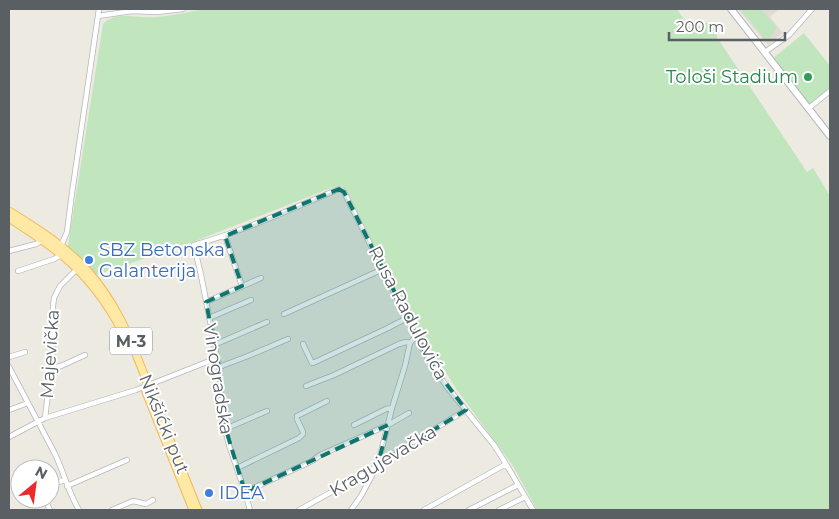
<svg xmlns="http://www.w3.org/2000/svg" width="839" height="519" viewBox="0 0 839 519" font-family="Montserrat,sans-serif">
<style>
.education{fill:#dfdbd3}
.green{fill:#c1e5bd}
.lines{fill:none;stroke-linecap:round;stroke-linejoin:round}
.street-casing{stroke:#b4b8bc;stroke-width:6}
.secondary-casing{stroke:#b3b7bc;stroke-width:8}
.primary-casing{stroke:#f2b956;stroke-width:9}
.street{stroke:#fff;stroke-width:4.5}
.secondary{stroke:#fff;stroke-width:6}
.primary{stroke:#ffe9a5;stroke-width:7}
.marked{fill:#0f766e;fill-opacity:0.2;stroke:#0f766e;stroke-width:4;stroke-dasharray:10 6;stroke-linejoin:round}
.leisure-dot{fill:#2e9e5b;stroke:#fff;stroke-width:2}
.shop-dot{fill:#3f7fe0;stroke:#fff;stroke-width:2}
.labels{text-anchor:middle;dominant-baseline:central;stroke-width:4;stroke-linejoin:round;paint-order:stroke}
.shield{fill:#fff;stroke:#8c8f92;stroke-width:1}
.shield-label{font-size:16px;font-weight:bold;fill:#5a5f63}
.leisure-label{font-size:18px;fill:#27864d;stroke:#fff;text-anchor:end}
.shop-label{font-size:18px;fill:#366cbe;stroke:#fff;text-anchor:start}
.street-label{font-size:18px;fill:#5a5f63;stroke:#fff}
</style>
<rect width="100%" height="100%" fill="#edeae2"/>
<path class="education" d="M738,9H779L770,17L783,33L768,45Z"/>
<path class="green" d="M204,9H677L691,30L710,21L718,39L807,172L813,168L830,196V510H537L513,466L457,390L416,325L342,186L331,188L193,242L93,276L67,252L103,24C116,10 139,19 156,17C172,16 188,12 204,9Z
M740,9H761L776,27L775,32L769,38H764Z
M804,33L830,66V88L809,105L772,59Z"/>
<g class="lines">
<defs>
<path id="street" d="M98,16L132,11L157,12L183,9
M765,52L789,35L812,9
M809,108L830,91
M225,236L242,286
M61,246L67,232L72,193L99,9
M9,251L36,244L43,240
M18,271L54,259L61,255
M206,302L261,278
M284,314L383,269
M209,318L251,300
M303,344L312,363H313L388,328L407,318
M214,345L267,322
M9,357L25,352
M9,367L54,452C64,472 68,492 79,510
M219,367L248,356L288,339
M52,368L61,366L85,355
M306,386L334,375L399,344L406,342L410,343
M9,410L28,403
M45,418L53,353V306L54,298L60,286L77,269
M354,425L386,409L392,408
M225,429L267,411
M9,437L45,418L136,390L217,358
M237,468L299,438L303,434V432L297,419V416L327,401
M50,485L65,480
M67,486L127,460
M245,492L312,461L320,455L388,425L409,413
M48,506L50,510
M112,510L133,501L146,504L153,500
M250,510L245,492L229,445L222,417L219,367L201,275L194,245C244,231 291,209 339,189L342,190L344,192L407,318L430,362L447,387L494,445L506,464L533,510
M299,510L371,470L390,456L466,410
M351,510L361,496L378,464L392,408L405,366L410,343L417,335
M424,510L506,464
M469,510L518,485
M499,510L525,497"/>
<path id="secondary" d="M731,9L830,136"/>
<path id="primary" d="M9,211C37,228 65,246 87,270C120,307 133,346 150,390C166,430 182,470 198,510
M9,218C30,232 53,246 72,264C95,286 114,313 127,342
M146,392L193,510"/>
</defs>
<use href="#street" class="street-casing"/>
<use href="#secondary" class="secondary-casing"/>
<use href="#primary" class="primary-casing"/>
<use href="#street" class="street"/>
<use href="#secondary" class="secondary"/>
<use href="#primary" class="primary"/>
</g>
<path class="marked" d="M339,189L344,192L430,362L466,410L378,464L388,425L245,492L222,417L219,367L206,302L242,286L225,236Z"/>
<circle class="leisure-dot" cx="808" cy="77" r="5"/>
<g class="shop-dot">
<circle cx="89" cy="260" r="5"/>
<circle cx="209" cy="493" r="5"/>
</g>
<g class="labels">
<rect class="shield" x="110" y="327.5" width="42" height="27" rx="4"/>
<g class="shield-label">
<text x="131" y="341">M-3</text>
</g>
<g class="leisure-label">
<text x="798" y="77">Tološi Stadium</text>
</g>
<g class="shop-label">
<text x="99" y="250">SBZ Betonska<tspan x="99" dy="21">Galanterija</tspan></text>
<text x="219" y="493">IDEA</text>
</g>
<g class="street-label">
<text transform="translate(408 313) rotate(62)">Rusa Radulovića</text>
<text transform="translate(50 354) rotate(-86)">Majevička</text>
<text transform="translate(218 379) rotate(81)">Vinogradska</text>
<text transform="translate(164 424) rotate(68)">Nikšićki put</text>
<text transform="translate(383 461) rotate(-31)">Kragujevačka</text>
</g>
</g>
<rect width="839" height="519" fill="none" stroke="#5a5f63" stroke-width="20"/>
<g transform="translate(35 484) rotate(29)"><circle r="24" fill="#ffffff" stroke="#bdbfc1"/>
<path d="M0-4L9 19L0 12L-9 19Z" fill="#ea2b2c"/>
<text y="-8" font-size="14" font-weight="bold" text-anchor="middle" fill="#5a5f63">N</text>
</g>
<path d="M669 32v8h116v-8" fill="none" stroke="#5a5f63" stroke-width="2.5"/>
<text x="676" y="32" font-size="15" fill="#5a5f63" stroke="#ffffff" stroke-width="4" paint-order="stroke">200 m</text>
</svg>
